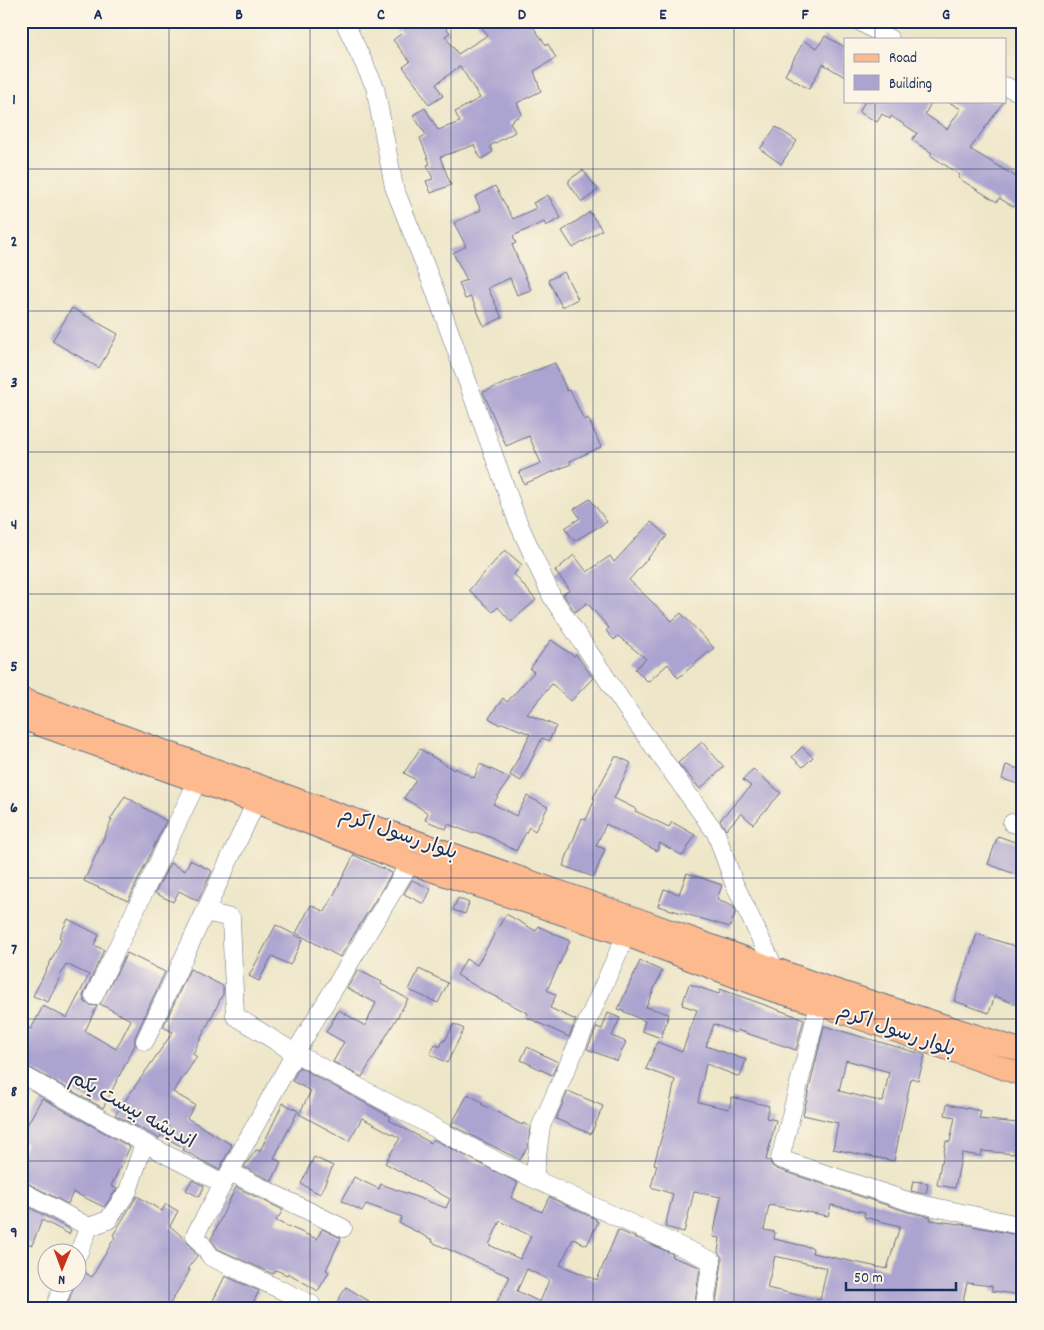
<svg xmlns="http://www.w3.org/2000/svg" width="1044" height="1330" viewBox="0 0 1044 1330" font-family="Dekko,'Playpen Sans Arabic',sans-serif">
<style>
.building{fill:#aba3d0;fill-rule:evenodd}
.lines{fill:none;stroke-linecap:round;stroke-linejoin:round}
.minor-casing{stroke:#656f83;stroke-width:19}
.major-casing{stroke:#656f83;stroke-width:24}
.minor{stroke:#fff;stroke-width:18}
.major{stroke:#fcba8e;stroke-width:22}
.grid{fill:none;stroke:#1b2f5e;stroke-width:1;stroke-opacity:0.55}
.labels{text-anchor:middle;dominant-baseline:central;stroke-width:4;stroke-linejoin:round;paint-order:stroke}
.street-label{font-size:20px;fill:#1b2f5e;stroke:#fcf5e5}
.neatline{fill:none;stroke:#1b2f5e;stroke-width:2}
.grid-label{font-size:16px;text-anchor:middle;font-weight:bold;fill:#1b2f5e}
</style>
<rect width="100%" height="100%" fill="#fcf5e5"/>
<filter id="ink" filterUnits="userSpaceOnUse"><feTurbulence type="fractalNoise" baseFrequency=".02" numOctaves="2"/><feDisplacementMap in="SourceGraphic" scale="10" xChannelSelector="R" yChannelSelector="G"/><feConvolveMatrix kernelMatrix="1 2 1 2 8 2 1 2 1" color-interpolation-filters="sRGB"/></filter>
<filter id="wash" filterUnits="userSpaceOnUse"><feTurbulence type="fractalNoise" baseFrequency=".0096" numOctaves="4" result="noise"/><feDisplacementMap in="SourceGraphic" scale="20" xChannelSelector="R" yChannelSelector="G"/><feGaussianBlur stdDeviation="1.12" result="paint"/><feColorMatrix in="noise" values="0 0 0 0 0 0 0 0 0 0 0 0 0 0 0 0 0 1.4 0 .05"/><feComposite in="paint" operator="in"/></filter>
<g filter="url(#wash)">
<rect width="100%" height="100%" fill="#eee6c8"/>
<g id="blocks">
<path class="building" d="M391,21H441L450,33L445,36L458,54L488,35L476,21H529L546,45L548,44L556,58L534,71L541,91L517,103L522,114L510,122L515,132L490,146L493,152L481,159L474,145L440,157L451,185L431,193L426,181L433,179L427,165L430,164L420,138L426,135L413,115L425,108L438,130L460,122L455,112L480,98L460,66L436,84L443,96L429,105L416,84L403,67L410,62L393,40L402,33Z
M825,36L845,47V77L823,64L809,89L785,75L804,41L817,48Z
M861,101H932L925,114L947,129L961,109L947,101H1004L970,149L1023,181V193L1014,207L999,198L997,202L958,178L960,175L930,155L932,153L912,140L917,133L891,116L890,119L882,114L877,122L859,112L864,103Z
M776,127L797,141L781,164L760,149Z
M583,170L598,190L582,202L569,184V180Z
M495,186L513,219L536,208L533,203L548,195L561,218L546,226L544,222L513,236L516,243L512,245L531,290L517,295L510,278L488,288L502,318L484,326L471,297L465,299L459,283L467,280L453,253L466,246L454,223L481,210L475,197Z
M590,212L602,230L573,248L562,231Z
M564,272L578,299L562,307L548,280Z
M72,308L118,334L99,368L52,341Z
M555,363L567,391L570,390L584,420L588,418L601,447L570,461L571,464L524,484L519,472L541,463L529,436L506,446L483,392Z
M590,499L607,522L574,541L565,528L580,518L574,509Z
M651,522L667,536L629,580L672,621L681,613L714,648L678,678L668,664L648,682L635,669L646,659L618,636L614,640L606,631L609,628L587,603L575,612L563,594L570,590L555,571L574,555L587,572L610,556L614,562Z
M505,550L522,565L514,574L536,600L511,622L498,607L493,612L469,590Z
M551,640L574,656L576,654L593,678L571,701L552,684L527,714L556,726L549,741L542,738L521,781L510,775L530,734L502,723L500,725L489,718L503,698L507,702L534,672L530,669Z
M702,742L724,767L700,789L678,763Z
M802,747L813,757L803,767L792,757Z
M420,749L454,770L455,768L474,778L480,764L510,778L493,804L516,816L527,796L548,807L535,831L529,827L516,851L492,838L475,832L471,833L448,824L446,829L425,820L428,813L404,798L416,780L404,773Z
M615,757H619L631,763L614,798L636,809L635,811L669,827L672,822L695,835L683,856L660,843L657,851L606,824L596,846L605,849L594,877L563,866L582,818L586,820L595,799L593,798Z
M1006,765L1022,770L1018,784L1002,779Z
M753,769L781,793L753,824L741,813L726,830L720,820L751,786L743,780Z
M125,796L166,821L128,901L84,881L112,820H110Z
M998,836L1023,845V877L988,864Z
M354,855L392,873L340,957L296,933L311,905L325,912Z
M190,860L212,871L198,901L179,891L173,902L155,893L170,863L185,871Z
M687,873L722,885L717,900L733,906L736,911L730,927L658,906L664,889L679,894Z
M412,880L431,889L424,904L404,894Z
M458,898L469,903L465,914L453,910Z
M506,914L536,931L538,926L570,941L547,990L556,995L550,1008L576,1020L569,1037L526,1017L528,1013L484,991L457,975L466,959L477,965Z
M68,919L99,935L94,945L104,950L83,996L85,1002L89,1005L97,1006L85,1031L116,1049L131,1020L100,1004L127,953L165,972L135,1037V1045L103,1108L21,1063V1024L31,1029L43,1006L67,1018L89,975L66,964L48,1002L33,996L62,939L59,937Z
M276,925L303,939L290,965L272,956L259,981L249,976Z
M977,934L1023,949V1007L995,996L989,1013L954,1001Z
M640,961L662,971L646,1007L669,1014L661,1038L642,1031L645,1021L618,1009Z
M190,969L223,986V994L193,1054L197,1057L173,1092L195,1105L187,1118L232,1145L219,1170L183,1150L184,1148L161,1135L159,1138L115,1115L173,1032L163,1027Z
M419,969L448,983L438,1003L409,990Z
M358,970L382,982L381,984L408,999L362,1077L333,1062L344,1042L326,1032L339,1010L365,1026L376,1003L347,988Z
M689,984L719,994L720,989L804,1019L796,1050L737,1030L736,1033L714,1024L706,1046L746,1060L740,1077L706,1064L698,1102L729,1109L732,1097L769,1106L766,1118L776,1120L766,1160L770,1161L772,1166L777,1169L908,1212L931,1217L930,1220L967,1225L1023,1236V1286L1021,1295L992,1291V1286L967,1283L961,1309H773L743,1302L742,1309H715L722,1262V1257L718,1252L720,1238L713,1237L721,1197L694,1192L684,1232L665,1227L673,1194L651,1187L657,1165L654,1164L667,1118L675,1080L646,1069L657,1042L682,1052L697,1010L682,1005ZM769,1205L828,1216L831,1205L865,1212L864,1217L900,1226L887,1269L812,1253L813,1248L774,1239L775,1232L764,1230ZM775,1256L827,1268L820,1300L767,1288Z
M608,1013L620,1018L612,1036L626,1042L617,1061L587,1049L597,1027L602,1029Z
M454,1024L464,1029L447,1063L430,1054L435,1044L440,1047L443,1040L445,1041Z
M824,1026L925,1055L918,1080L911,1078L894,1161L833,1149L838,1123L803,1115ZM846,1060L889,1072L883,1102L839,1091Z
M527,1047L558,1062L552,1075L521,1060Z
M299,1067L391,1117L389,1120L431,1143L433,1139L518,1183L511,1198L542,1212L549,1197L596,1219V1221L598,1222L587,1245L573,1239L560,1265L597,1280L618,1230L673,1254L672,1257L700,1267L694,1309H493L510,1277L432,1242L433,1240L399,1223L402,1217L366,1204L362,1211L342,1201L354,1177L379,1189L381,1184L446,1208L450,1199L385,1163L400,1138L362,1118L349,1141L299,1114L311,1091L292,1081ZM500,1221L531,1236L520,1259L489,1245ZM527,1269L549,1280L540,1302L517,1291Z
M568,1091L603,1106L591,1134L556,1119Z
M468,1094L482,1102L481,1104L522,1125L523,1123L530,1127L528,1146L520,1160L451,1125Z
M42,1098L130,1147L111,1186L117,1189L104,1207L73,1192L68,1204L21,1180V1154L27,1143L21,1140V1136Z
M283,1103L298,1111L274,1158L281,1162L272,1181L244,1167L256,1150L260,1151Z
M947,1104L981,1111L979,1119L1017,1123L1014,1154L982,1151L981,1156L962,1153L955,1188L937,1185L941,1162L942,1163L946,1141L950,1142L955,1117L945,1115Z
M314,1157L333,1166L320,1194L301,1184Z
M192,1180L204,1186L199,1197L186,1190Z
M913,1181L928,1183L926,1194L911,1191Z
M236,1187L283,1210L276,1221L317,1239L322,1229L341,1238L326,1270L329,1272L318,1291L288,1273L287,1275L276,1270L273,1274L218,1249L211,1239Z
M137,1196L162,1211L166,1204L178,1211L170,1226L186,1240L197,1256L187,1269L190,1270L167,1309H66L75,1282H78V1268L92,1277L115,1237L113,1235Z
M21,1203L71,1230L69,1234L42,1220L32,1245L21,1241Z
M225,1276L259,1291L250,1309H209Z
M346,1287L369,1301L365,1309H333Z"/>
</g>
</g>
<g filter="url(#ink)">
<use href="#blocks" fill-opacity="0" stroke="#656f83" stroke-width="1"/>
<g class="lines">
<defs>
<path id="minor" d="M344,21L375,87L394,187L434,288L517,520L552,597L631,715L716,833L734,883L775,969
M859,21L890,39
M1005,86L1023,94
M1012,823L1023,826
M205,912L231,918L235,1016L295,1053L502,1164L712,1261L704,1309
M94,996L197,782
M819,1004L780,1159L911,1202L1023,1226
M145,1041L256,802
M21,1074L144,1143L223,1184
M230,1172L343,1228
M534,1179L541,1126L626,935
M21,1191L89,1227
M78,1254L89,1227L108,1220L128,1191L144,1143
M54,1309L65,1282
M312,1309L311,1304L211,1257L195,1235L295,1053L410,863"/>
<path id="major" d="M21,699L298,800L634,918L825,987L1023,1051
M21,718L256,802L410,863L626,935L769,989L819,1004L1023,1075"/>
</defs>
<use href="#minor" class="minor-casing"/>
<use href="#major" class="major-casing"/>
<use href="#minor" class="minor"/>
<use href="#major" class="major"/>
</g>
</g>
<path class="grid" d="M169,21V1309M310,21V1309M451,21V1309M593,21V1309M734,21V1309M875,21V39M875,101V1309M21,169H1023M21,311H1023M21,452H1023M21,594H1023M21,736H1023M21,878H1023M21,1019H1023M21,1161H1023"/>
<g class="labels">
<g class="street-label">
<text transform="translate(398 835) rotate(19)">بلوار رسول اکرم</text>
<text transform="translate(896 1032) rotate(19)">بلوار رسول اکرم</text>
<text transform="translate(132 1111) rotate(29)">اندیشه بیست یکم</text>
</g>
</g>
<rect width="1044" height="1330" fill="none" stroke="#fcf5e5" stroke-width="55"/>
<rect x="844" y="38" width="162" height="65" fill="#fcf5e5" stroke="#a2a6af"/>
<rect x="854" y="54" width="25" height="8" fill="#fcba8e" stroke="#a2a6af"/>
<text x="889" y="62" font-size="15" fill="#1b2f5e">Road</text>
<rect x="854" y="75" width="25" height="15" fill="#aba3d0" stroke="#a2a6af"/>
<text x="889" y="88" font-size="15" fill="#1b2f5e">Building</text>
<g transform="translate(62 1268) rotate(181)"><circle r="24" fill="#fcf5e5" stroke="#a2a6af"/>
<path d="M0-4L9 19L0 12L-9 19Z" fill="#c8321e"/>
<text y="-8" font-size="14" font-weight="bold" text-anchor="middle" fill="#1b2f5e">N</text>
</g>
<path d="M846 1282v8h110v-8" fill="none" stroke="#1b2f5e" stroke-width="2.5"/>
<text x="854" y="1282" font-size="15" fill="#1b2f5e" stroke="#fcf5e5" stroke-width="4" paint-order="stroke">50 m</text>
<rect x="28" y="28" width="988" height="1274" class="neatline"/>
<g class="grid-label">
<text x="98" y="19">A</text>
<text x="239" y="19">B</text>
<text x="381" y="19">C</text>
<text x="522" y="19">D</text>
<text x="663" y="19">E</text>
<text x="805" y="19">F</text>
<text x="946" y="19">G</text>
<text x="14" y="104">1</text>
<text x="14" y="246">2</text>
<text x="14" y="387">3</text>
<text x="14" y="529">4</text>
<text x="14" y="671">5</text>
<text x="14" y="812">6</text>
<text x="14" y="954">7</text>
<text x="14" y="1096">8</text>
<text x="14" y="1237">9</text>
</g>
</svg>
